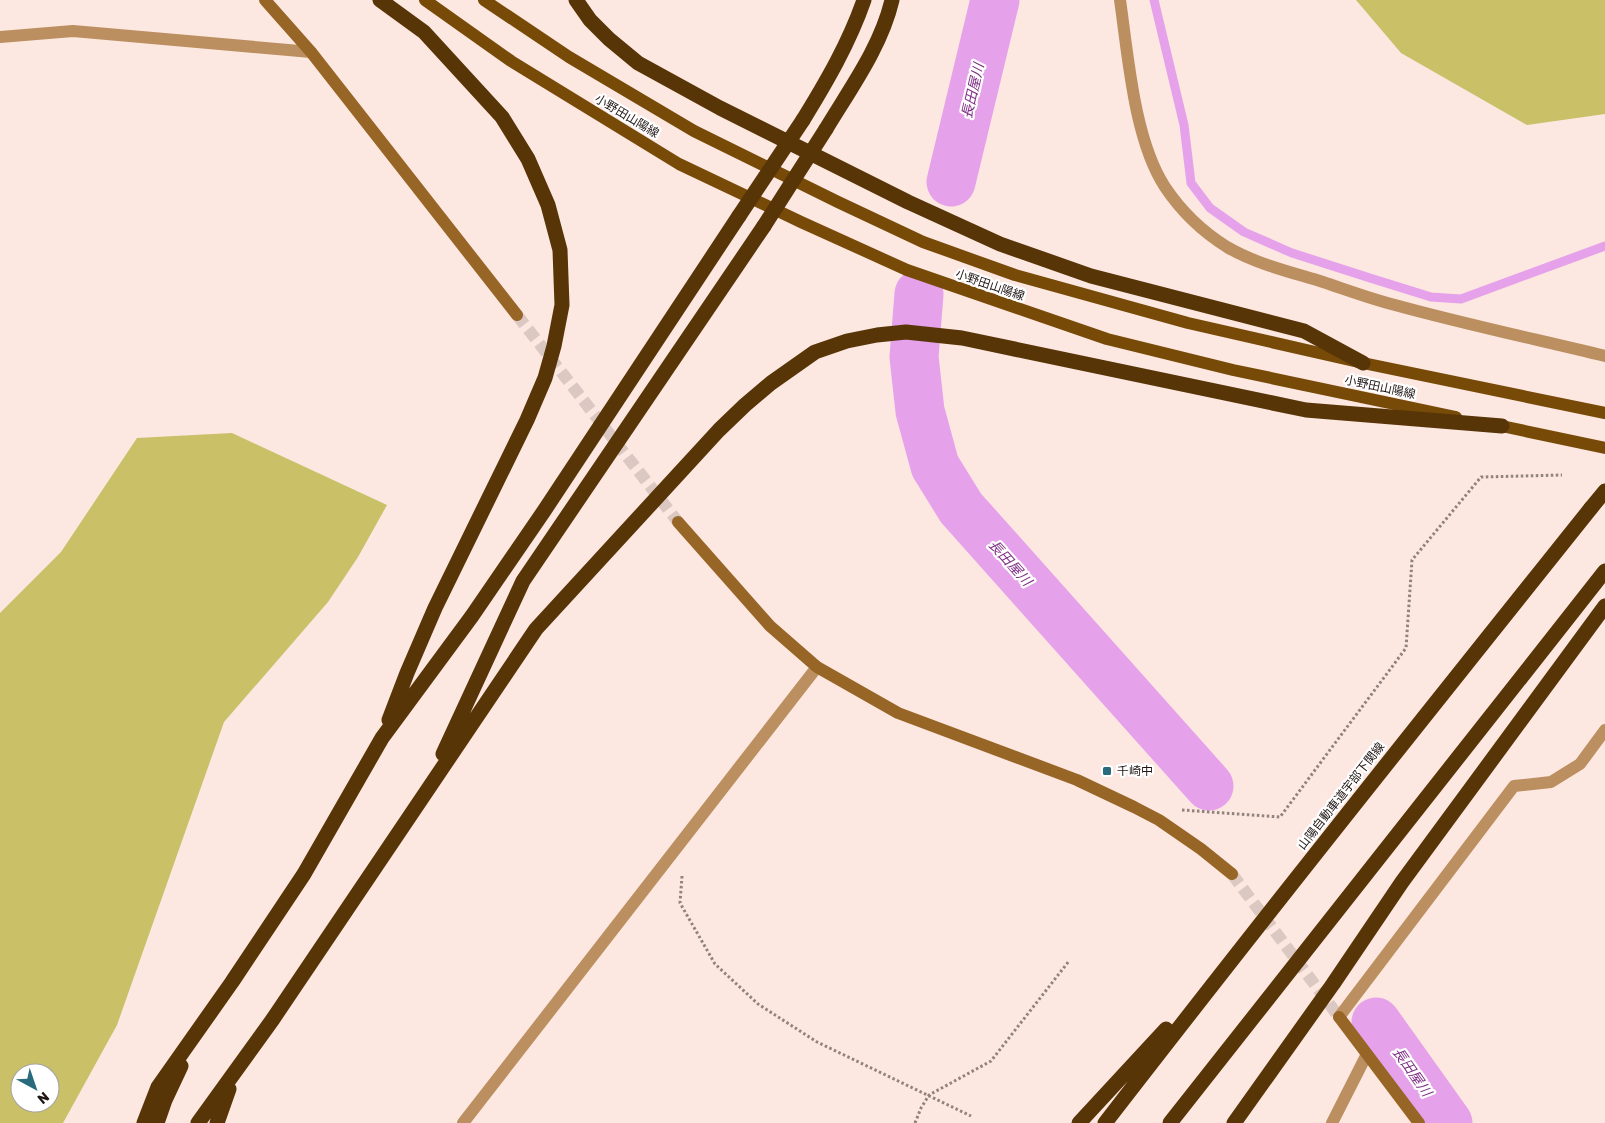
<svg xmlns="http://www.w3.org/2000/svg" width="1605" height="1123" viewBox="0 0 1605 1123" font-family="Rubik,'Noto Sans JP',sans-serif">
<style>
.green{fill:#c9c068;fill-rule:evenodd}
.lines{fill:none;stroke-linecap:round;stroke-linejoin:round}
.stream{stroke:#e6a1eb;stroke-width:9}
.river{stroke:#e6a1eb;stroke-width:49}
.secondary-tunnel{stroke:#dbc8c2;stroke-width:12;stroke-dasharray:12 6;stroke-linecap:butt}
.path{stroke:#91827e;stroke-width:3;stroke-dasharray:2.5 2.5;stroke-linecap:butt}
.street{stroke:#bb8f5f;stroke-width:12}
.secondary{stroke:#976526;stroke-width:12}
.primary{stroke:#774a08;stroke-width:12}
.highway{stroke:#573507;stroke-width:15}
.highway-bridge{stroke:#573507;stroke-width:15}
.poi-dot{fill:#296a7d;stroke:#fff;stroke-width:2}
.labels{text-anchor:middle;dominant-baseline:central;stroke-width:4.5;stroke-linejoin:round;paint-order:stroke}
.street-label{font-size:12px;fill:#1f1614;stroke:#fff}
.poi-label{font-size:12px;fill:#1f1614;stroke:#fff;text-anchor:start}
.water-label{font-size:14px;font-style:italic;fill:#7e2e84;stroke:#fff}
</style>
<rect width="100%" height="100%" fill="#fce7e1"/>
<path class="green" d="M1356,0H1605V114L1527,125L1401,53Z
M232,433L387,505L358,557L328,602L224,722L117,1025L63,1123H0V613L61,552L137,438ZM20,1073H50V1103H20Z"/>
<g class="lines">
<path class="stream" d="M1154,0L1184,125L1191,183L1210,208L1244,232L1292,253L1370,278L1431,297L1461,299L1605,246"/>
<path class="river" d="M951,182L995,0
M919,294L914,357L920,411L935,466L961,508L1209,786
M1376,1022L1448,1123"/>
<path class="secondary-tunnel" d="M517,315L678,522
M1232,874L1339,1017"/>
<path class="path" d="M1182,810L1280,817L1406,648L1412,560L1481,477L1562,475
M682,876L680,903L715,964L758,1004L817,1042L971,1116
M915,1123L921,1108L929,1095L991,1061L1069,961"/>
<path class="street" d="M1120,0C1128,55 1134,140 1165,187C1181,211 1203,232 1227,247C1256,264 1291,272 1323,282C1347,290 1371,299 1395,305C1464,324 1535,339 1605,356
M0,37L73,31L311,52
M1339,1017L1514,786L1551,782L1580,764L1605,730
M463,1123L817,667
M1332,1123L1367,1054"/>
<path class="secondary" d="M265,0L311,52L517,315
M678,522L770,626L817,667L898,713L1077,780L1134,807L1159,820L1201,849L1232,874
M1339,1017L1419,1123"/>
<path class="primary" d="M425,0L511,61L679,164L801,222L907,270L1107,339L1233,370L1456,417
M484,0L569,57L694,131L838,202L923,242L1015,275L1188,323L1363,363L1605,413
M1492,424L1605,448"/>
<path class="highway" d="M380,0L424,32L502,117L528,159L548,205L560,250L562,305L554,346L545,378L527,420L435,608L407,673L389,720
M576,0L590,20L609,39L638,63L720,108L908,202L1000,244L1091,276L1304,331L1363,363
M803,120C827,81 849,43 864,0
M826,129C850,89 881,47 892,0
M443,754L523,581L764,226
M144,1123L158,1087L232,982L304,874L382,738L472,616L544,511L739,216
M157,1123L165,1100L181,1066
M198,1123L273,1019L536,629L719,430L745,405L771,383L815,352L847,341L877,335L906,332L962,338L1306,410L1502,426
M217,1123L229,1089
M1079,1123L1166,1029
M1105,1123C1265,916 1428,712 1591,508
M1170,1123L1605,571
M1234,1123L1333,984L1402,882L1605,606"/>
<path class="highway-bridge" d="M739,216L803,120
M764,226L826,129
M1591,508L1605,491"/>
</g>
<rect class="poi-dot" x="1102" y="766" width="10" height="10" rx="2.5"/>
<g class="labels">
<g class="street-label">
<text transform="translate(627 116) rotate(31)">小野田山陽線</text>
<text transform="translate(990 285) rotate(19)">小野田山陽線</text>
<text transform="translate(1380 387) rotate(12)">小野田山陽線</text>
<text transform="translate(1341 796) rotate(-52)">山陽自動車道宇部下関線</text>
</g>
<g class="poi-label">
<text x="1117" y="771">千崎中</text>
</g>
<g class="water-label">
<text transform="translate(973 91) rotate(-77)">長田屋川</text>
<text transform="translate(1010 563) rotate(48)">長田屋川</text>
<text transform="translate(1412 1072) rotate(55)">長田屋川</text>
</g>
</g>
<g transform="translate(35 1088) rotate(140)"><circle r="24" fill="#ffffff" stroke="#a5a2a1"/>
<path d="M0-4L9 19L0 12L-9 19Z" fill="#296a7d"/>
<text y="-8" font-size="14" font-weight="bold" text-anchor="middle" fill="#1f1614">N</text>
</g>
</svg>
